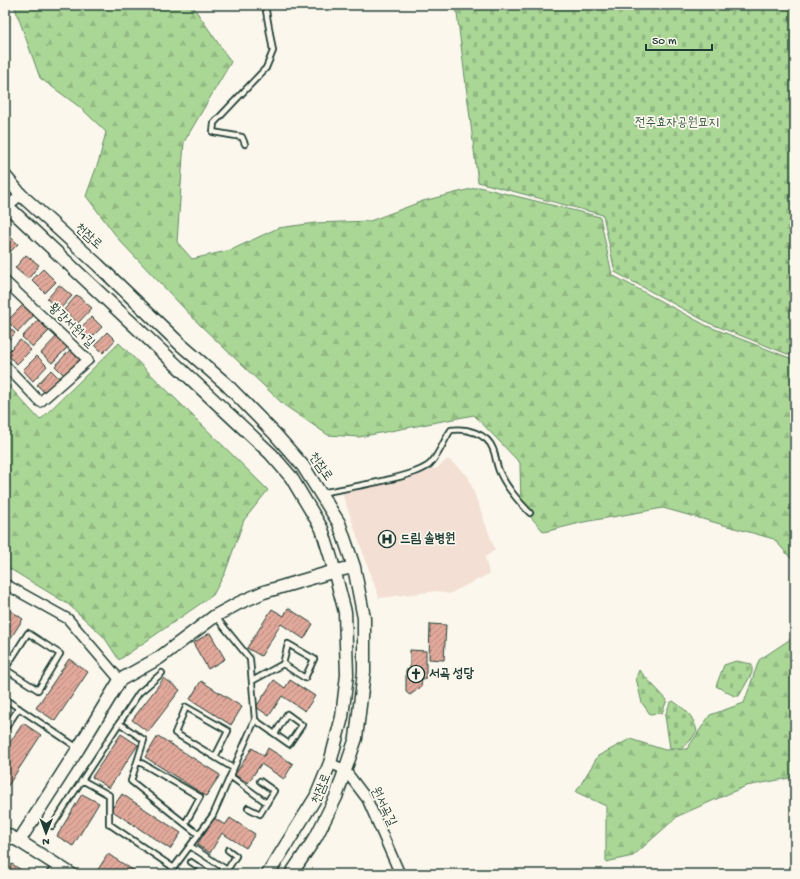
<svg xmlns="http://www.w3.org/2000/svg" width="800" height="879" viewBox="0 0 800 879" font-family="'Gochi Hand','Poor Story',sans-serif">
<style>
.built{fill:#f3dfd4}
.forest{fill:url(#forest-firs);stroke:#648a65}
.cemetery{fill:url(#cemetery-stones);stroke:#648a65}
.building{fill:url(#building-hatch);stroke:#1f3d34}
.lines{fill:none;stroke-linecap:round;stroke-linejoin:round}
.lane-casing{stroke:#1f3d34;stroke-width:8}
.street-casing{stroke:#1f3d34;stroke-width:12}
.secondary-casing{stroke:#1f3d34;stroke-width:15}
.lane{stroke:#fbf7ec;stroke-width:4.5}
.street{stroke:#fbf7ec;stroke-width:9}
.secondary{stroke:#fbf7ec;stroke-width:12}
.labels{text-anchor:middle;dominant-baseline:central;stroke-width:3.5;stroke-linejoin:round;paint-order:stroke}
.park-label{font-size:13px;fill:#3b5c48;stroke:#fbf7ec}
.street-label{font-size:13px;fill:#1f3d34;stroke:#fbf7ec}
.poi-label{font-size:13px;font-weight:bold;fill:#1f3d34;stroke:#fbf7ec;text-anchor:start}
</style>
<defs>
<pattern id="forest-firs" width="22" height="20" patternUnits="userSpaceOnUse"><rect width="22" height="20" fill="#aad796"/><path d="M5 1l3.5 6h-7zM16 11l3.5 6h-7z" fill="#92b982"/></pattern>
<pattern id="cemetery-stones" width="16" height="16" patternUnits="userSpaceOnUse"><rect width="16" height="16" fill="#aad796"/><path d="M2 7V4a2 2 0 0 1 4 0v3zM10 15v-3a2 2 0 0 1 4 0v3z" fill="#92b982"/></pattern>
<pattern id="building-hatch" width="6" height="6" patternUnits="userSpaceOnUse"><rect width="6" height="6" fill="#e1a89b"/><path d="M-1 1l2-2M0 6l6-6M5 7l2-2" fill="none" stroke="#b68a7f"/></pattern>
</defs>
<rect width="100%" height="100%" fill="#fbf7ec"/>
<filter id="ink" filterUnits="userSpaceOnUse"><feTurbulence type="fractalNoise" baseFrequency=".025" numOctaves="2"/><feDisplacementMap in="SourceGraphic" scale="8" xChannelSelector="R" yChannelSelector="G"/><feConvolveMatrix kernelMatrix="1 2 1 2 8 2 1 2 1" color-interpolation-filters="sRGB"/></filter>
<g filter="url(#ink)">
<path class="built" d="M448,459L468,476L495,550L485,557L489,574L449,594L437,591L379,598L342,493L437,468Z"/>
<path class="forest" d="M13,5H192L231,62L184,142L177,242L192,259L231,250L278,228L315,223L370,221L423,201L479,187L600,217L612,275L707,326L795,360V563L774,539L663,508L584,522L544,532L521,506L520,463L474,415L359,437L328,435L284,405L199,324L120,241L86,196L99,160L106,132L81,108L40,78L15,8Z
M119,343L268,490L244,520L225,573L213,595L119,660L104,637L68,604L5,566V382L40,420Z
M795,636V777L746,786L678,816L633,856L606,862V806L576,792L598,756L630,739L665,750L687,749L710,715L744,703L759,660Z"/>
<path class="cemetery" d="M456,5H795V357L709,323L615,272L603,215L478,182Z
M736,661L752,664V673L739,696H734L716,686L724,665Z
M639,670L667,700L662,713L650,714L642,703L636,678Z
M673,701C686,710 693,715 697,731L691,740L682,748H670L665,716L670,703Z"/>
<path class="building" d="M5,232L18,244L5,257Z
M26,255L39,265L28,279L15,268Z
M43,269L56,282L45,293L32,280Z
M59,285L72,296L59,310L47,299Z
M77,295L92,308L78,323L64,310Z
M23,305L34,315L18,332L7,321Z
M92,317L102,327L89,340L78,330Z
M38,320L49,331L33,347L22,337Z
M5,324L15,333L5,344Z
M107,332L115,340L103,353L95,345Z
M57,336L68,347L52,363L41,353Z
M20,340L31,350L17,364L6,354Z
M70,350L81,360L66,377L55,366Z
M37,356L47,366L33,381L23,370Z
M51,370L61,380L47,395L37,385Z
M7,608L23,619L5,647V611Z
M288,608L313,624L304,639L281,624L261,656L247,648L272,609L284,616Z
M430,624L446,625L444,660L429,659Z
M210,633L225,659L208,669L193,643Z
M410,650L426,651V679H422L421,687L410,695L406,692V670L410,669Z
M69,659L88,672L55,721L36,708Z
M164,678L180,690L148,732L132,720Z
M274,680L285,688L290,680L315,696L305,711L282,696L269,716L256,707Z
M201,681L242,707L231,725L190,699Z
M23,723L41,735L5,790V750Z
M121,734L138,745L109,788L92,777Z
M158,736L220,775L206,796L145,757Z
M252,748L264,756L268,748L293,764L284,779L261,764L248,783L235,775Z
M82,794L99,803L73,846L57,836Z
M122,794L181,833L170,849L111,810Z
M214,818L225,825L230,818L255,834L246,848L222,833L210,853L197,845Z
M108,854L139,874H102L97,871Z
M12,864L26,873V874H5Z"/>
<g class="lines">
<defs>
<path id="lane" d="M245,144L242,137L213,132L214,123L266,68L273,51L265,5
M321,493C344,488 415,478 430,464C440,454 443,441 451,430C466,428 487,433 493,449C496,456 496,465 500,473C507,488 518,501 530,513
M28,633L60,654L38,690L5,669Z
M252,681L283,664L305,678L314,659L288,644L283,664
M5,699L78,748
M255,720L289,744L302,725L287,714L275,734
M119,723L144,740L131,781L198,834
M5,729L19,708
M215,757L228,731L186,707L175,733L233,768
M138,761L200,797L185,824
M230,776L267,803
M82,780L109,795V824L174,868
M248,808L260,814L274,791L260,781
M52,826L139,693L162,673
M190,846L227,870L225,874
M191,862L209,874
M227,870L236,856L228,850
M49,874L55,866
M169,874L213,815L255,720L250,659L216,617"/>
<path id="street" d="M5,208L21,195
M5,281L88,360L40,402L5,365
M5,584L68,619L120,680
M330,763L345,770L367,799L400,874"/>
<path id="secondary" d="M5,176L21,195L98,265L180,344L226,384L275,434L303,466L339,523L354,567L364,618V672L356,738L336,797L316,837L291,874
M5,204L271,454L291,477L322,529L331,558L345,612L347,675L342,717L330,763L316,797L268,874
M5,834L19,841L71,874
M19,841L78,749L120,680L159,658L215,616L239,603L264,592L335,571L354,567"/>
</defs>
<use href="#lane" class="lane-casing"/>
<use href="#street" class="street-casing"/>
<use href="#secondary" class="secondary-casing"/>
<use href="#lane" class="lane"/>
<use href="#street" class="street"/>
<use href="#secondary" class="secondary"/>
</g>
</g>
<defs>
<symbol id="hospital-ring" viewBox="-11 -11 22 22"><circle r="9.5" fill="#fbf7ec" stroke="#1f3d34" stroke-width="1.5"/><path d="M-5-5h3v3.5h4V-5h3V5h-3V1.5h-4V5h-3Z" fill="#1f3d34"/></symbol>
<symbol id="church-ring" viewBox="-11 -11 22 22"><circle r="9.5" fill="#fbf7ec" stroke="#1f3d34" stroke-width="1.5"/><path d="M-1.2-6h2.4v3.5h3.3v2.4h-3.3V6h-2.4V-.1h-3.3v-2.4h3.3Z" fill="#1f3d34"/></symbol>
</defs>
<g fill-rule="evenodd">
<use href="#hospital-ring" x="377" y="529" width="20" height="20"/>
<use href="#church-ring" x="406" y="664" width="20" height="20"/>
</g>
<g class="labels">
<g class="park-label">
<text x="677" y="123">전주효자공원묘지</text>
</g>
<g class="street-label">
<text transform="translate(88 237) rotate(42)">천잠로</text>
<text transform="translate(71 326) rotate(44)">황강서원1길</text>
<text transform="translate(320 467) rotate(55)">천잠로</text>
<text transform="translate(322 789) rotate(-68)">천잠로</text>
<text transform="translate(383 807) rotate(64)">원서곡길</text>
</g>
<g class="poi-label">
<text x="400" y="539">드림 솔병원</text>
<text x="429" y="674">서곡 성당</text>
</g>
</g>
<rect width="800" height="879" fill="none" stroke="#fbf7ec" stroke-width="20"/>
<rect x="10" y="10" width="780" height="859" fill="none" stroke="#1f3d34" stroke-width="1.5" filter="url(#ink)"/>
<g transform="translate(46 833) rotate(181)" stroke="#fbf7ec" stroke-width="3" paint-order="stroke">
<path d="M0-3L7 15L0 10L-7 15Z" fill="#1f3d34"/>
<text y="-6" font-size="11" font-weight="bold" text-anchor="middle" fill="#1f3d34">N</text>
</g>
<path d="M646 44v6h66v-6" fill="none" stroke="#1f3d34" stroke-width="2"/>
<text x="652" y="44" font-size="12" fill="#1f3d34" stroke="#fbf7ec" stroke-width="3" paint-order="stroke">50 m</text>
</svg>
